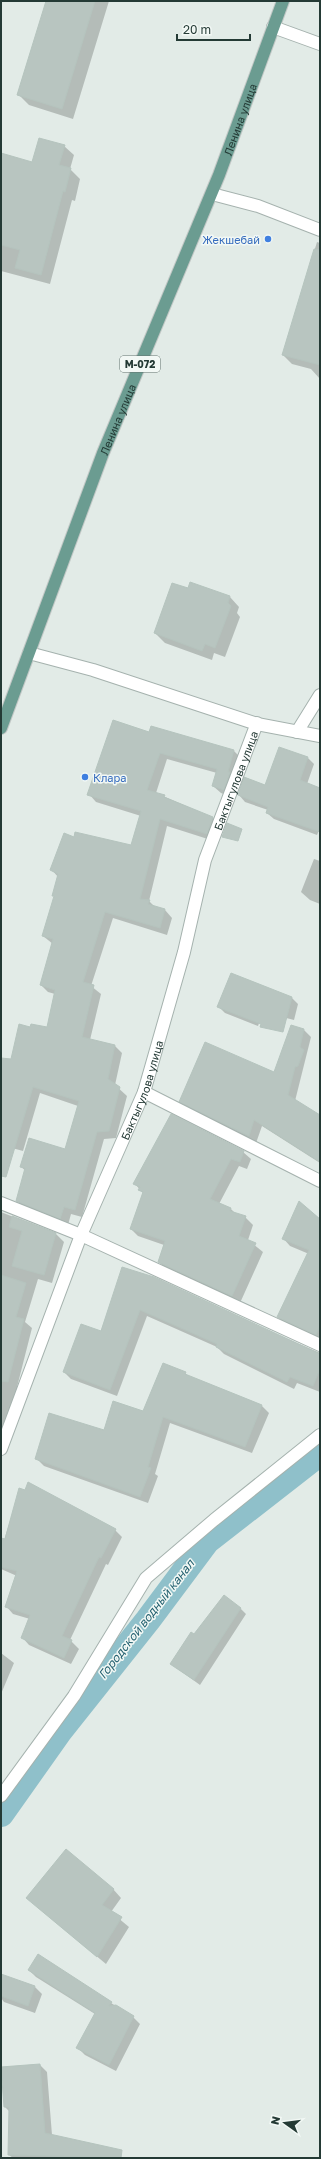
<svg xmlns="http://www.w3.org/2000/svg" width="321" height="2159" viewBox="0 0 321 2159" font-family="'Golos Text',sans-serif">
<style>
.shadow{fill:#0003}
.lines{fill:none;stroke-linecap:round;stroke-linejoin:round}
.canal{stroke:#8fc0ca;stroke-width:26}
.building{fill:#b8c5c0;stroke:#b5c4be}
.minor-casing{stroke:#a5b2ae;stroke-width:14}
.primary-casing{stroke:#c2c8c6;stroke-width:14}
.minor{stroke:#fff;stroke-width:12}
.primary{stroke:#6b9c91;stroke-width:12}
.shop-dot{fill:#3f7fe0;stroke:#f2f8f5;stroke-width:1.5}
.labels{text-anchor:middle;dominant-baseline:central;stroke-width:3;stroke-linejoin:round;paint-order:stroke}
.shield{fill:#f2f8f5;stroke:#62736f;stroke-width:1}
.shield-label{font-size:10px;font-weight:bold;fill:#243a35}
.street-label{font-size:11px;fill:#243a35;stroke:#f2f8f5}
.shop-label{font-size:11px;fill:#366cbe;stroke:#f2f8f5;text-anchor:end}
.water-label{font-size:12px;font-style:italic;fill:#246170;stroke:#f2f8f5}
</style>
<rect width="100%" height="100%" fill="#e2ebe7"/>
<path class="shadow" d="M47,1H109L73,119L29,105L18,94Z
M64,146L74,155L70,169L80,179L75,201L72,200L50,284L1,271V154L33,164Z
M317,242L320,243V379L311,369L292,364L283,355Z
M189,590L230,597L239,607L237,613L240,617L225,657L214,653L212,660L165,643L155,633Z
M150,733L234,751L241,758L231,797L221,793L213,786L217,773L167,759L156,793L213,818L220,825L214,841L167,826L149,901L156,908L165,910L172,918L167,935L113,918L91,986L101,994L90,1040L115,1046L122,1053L115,1085L127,1096L116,1138L104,1139L82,1217L71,1214L68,1225L25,1208L17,1201L26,1171L21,1167L66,1150L78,1106L40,1093L23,1151L1,1145V1067L12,1060L30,1028L47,1029L55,994L48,992L41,985L53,944L43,936L55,897L53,895L58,877L52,870L74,838L132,846L141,816L96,802L89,794Z
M308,758L314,764L307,784L320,789V828L317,835L274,819L267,813L268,810L245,802L239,795L266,786Z
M314,859L320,861V904L310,900L301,892Z
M292,998L298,1004L294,1020L263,1012L258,1026L225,1013L218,1006Z
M304,1030L311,1037L295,1101L320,1117V1163L262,1126L256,1143L188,1108L181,1101L275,1073Z
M243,1152L251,1159L247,1169L239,1166L219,1204L230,1208L236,1214L245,1217L253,1225L248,1240L263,1252L240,1303L167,1270L159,1262L164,1245L138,1236L131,1229L143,1193L135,1184Z
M1,1212L56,1234L64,1242L52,1283L38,1279L25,1322L32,1328L17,1387L21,1391L10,1428L1,1426Z
M320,1220V1340L285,1324L278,1317L309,1254L290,1246L283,1238Z
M123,1268L320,1353V1392L297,1383L294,1389L224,1354L217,1347L147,1316L117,1396L71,1379L64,1372L101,1332Z
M185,1373L189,1377L262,1406L269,1413L252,1453L170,1423L155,1474L158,1476L148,1503L44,1466L36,1458L104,1431L144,1412Z
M20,1489L115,1530L122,1537L108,1565L106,1564L70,1640L79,1649L71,1664L29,1645L22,1637L30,1619L13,1614L6,1606L17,1576L1,1569V1550Z
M240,1608L246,1614L200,1685L171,1664L194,1635Z
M1,1653L14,1663L1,1694Z
M113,1889L121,1898L111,1912L129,1927L106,1964L36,1906Z
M29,1970L111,2003L133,2017L140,2024L116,2071L85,2055L78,2048L95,2014L36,1977Z
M4,1976L35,1987L42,1994L35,2013L4,2002L1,1998V1984Z
M40,2065L47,2072L52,2135L100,2152L98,2158H13L9,2155L10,2112L5,2107L2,2067Z"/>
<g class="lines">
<path class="canal" d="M1,1814L59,1732L148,1620L207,1541L320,1453"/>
</g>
<path class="building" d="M46,1H95L62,109L17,95Z
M39,138L65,145L59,165L71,168L65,192L63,191L41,275L15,268L20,250L1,245V153L32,162Z
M314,249L320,250V365L282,355Z
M190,582L230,596L228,603L231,606L215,648L205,644L202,651L154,633L172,583L188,588Z
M113,720L149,732L151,726L234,750L228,772H230L224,790L212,786L217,769L160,753L147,790L165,795L164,797L213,817L207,834L160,819L140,899L150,900L148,904L165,909L160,928L105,912L83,982L94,985L82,1037L115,1045L108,1079L120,1087L109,1131L97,1132L75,1210L64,1207L60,1219L16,1201L25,1168L20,1167L29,1138L65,1149L79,1101L33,1087L6,1177L1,1176V1058L11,1059L19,1024L30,1027L31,1024L47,1027L55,990L40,985L53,939L42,936L54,896H52L58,874L50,870L64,833L74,837L75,832L131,845L141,811L87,795Z
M279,747L308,757L300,780L320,788V832L266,813L268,807L238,795L244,777L265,785Z
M227,823L242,829L238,841L222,837Z
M231,973L292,997L283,1032L260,1027L261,1024L217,1007Z
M291,1025L304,1029L300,1047L304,1050L298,1066L295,1067L288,1095L320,1115V1162L254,1120L249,1136L179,1102L205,1042L274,1072Z
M171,1114L244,1151L240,1162L231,1159L210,1199L231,1208L230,1211L246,1216L239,1236L256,1243L232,1296L158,1262L165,1241L130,1229L143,1192L138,1190L140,1187L133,1184Z
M299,1201L320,1219V1326L316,1335L277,1317L309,1250L282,1239Z
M12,1216L56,1233L44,1275L12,1266L22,1231L9,1227Z
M122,1267L154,1277L320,1354V1369L313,1386L290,1377L287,1382L216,1347L217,1344L140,1310L110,1390L63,1372L81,1324L101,1331Z
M1,1275L26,1283L16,1317L24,1319L8,1382L1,1381Z
M163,1363L186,1372L185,1374L262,1405L245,1447L163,1417L148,1467L151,1468L140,1497L35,1459L49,1413L104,1430L113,1401L143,1411Z
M28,1482L116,1529L101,1558L99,1557L62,1636L72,1640L64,1658L21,1638L30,1615L5,1607L17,1571L1,1567V1538L5,1539L19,1488L25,1490Z
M224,1595L241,1608L194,1680L170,1664L191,1632L194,1634Z
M66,1849L114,1889L102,1905L122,1917L97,1957L26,1898Z
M38,1954L112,2002L109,2006L116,2005L134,2016L109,2065L76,2048L95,2013L28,1970Z
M1,1974L35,1986L28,2006L1,1996Z
M40,2064L45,2133L122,2150L121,2158L8,2155L9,2107H4L1,2067Z"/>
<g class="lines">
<defs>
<g id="minor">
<path d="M273,27L320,44"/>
<path d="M212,194L258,206L320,230"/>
<path d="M29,653L93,670L257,724L320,736"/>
<path d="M297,732L320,695"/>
<path d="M144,1092L320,1181"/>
<path d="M1,1203L81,1235L320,1345"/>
<path id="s1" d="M1,1449L81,1235L144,1092L184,952L205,860L257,723"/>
<path d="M1,1796L74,1696L146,1578L214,1520L320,1435"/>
</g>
<g id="primary">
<path id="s2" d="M1,728L103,453L219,175L283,1"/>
</g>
</defs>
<use href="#minor" class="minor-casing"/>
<use href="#primary" class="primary-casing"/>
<use href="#minor" class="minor"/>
<use href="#primary" class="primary"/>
</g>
<g class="shop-dot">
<circle cx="268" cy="239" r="4"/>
<circle cx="85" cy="777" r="4"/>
</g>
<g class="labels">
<rect class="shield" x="120" y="356" width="40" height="16" rx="3"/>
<g class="shield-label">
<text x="140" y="364">М-072</text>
</g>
<g class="street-label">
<text stroke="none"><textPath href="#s2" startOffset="654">Ленина улица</textPath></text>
<text stroke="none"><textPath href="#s2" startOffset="330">Ленина улица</textPath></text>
<text stroke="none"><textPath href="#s1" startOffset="710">Бактыгулова улица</textPath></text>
<text stroke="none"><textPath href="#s1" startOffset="386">Бактыгулова улица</textPath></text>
</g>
<g class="shop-label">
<text x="260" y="239">Жекшебай</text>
<text x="93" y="777" text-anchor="start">Клара</text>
</g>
<g class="water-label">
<text transform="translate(146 1619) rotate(-52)">Городской водный канал</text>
</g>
</g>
<rect width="321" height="2159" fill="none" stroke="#243a35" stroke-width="4"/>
<g transform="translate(285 2123) rotate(284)" stroke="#f2f8f5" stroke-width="3" paint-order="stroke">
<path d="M0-3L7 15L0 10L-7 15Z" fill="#243a35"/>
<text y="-6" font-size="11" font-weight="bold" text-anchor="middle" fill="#243a35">N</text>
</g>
<path d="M177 34v6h73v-6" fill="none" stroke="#243a35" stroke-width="2"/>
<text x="183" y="34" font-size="12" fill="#243a35" stroke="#f2f8f5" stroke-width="3" paint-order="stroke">20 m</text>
</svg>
